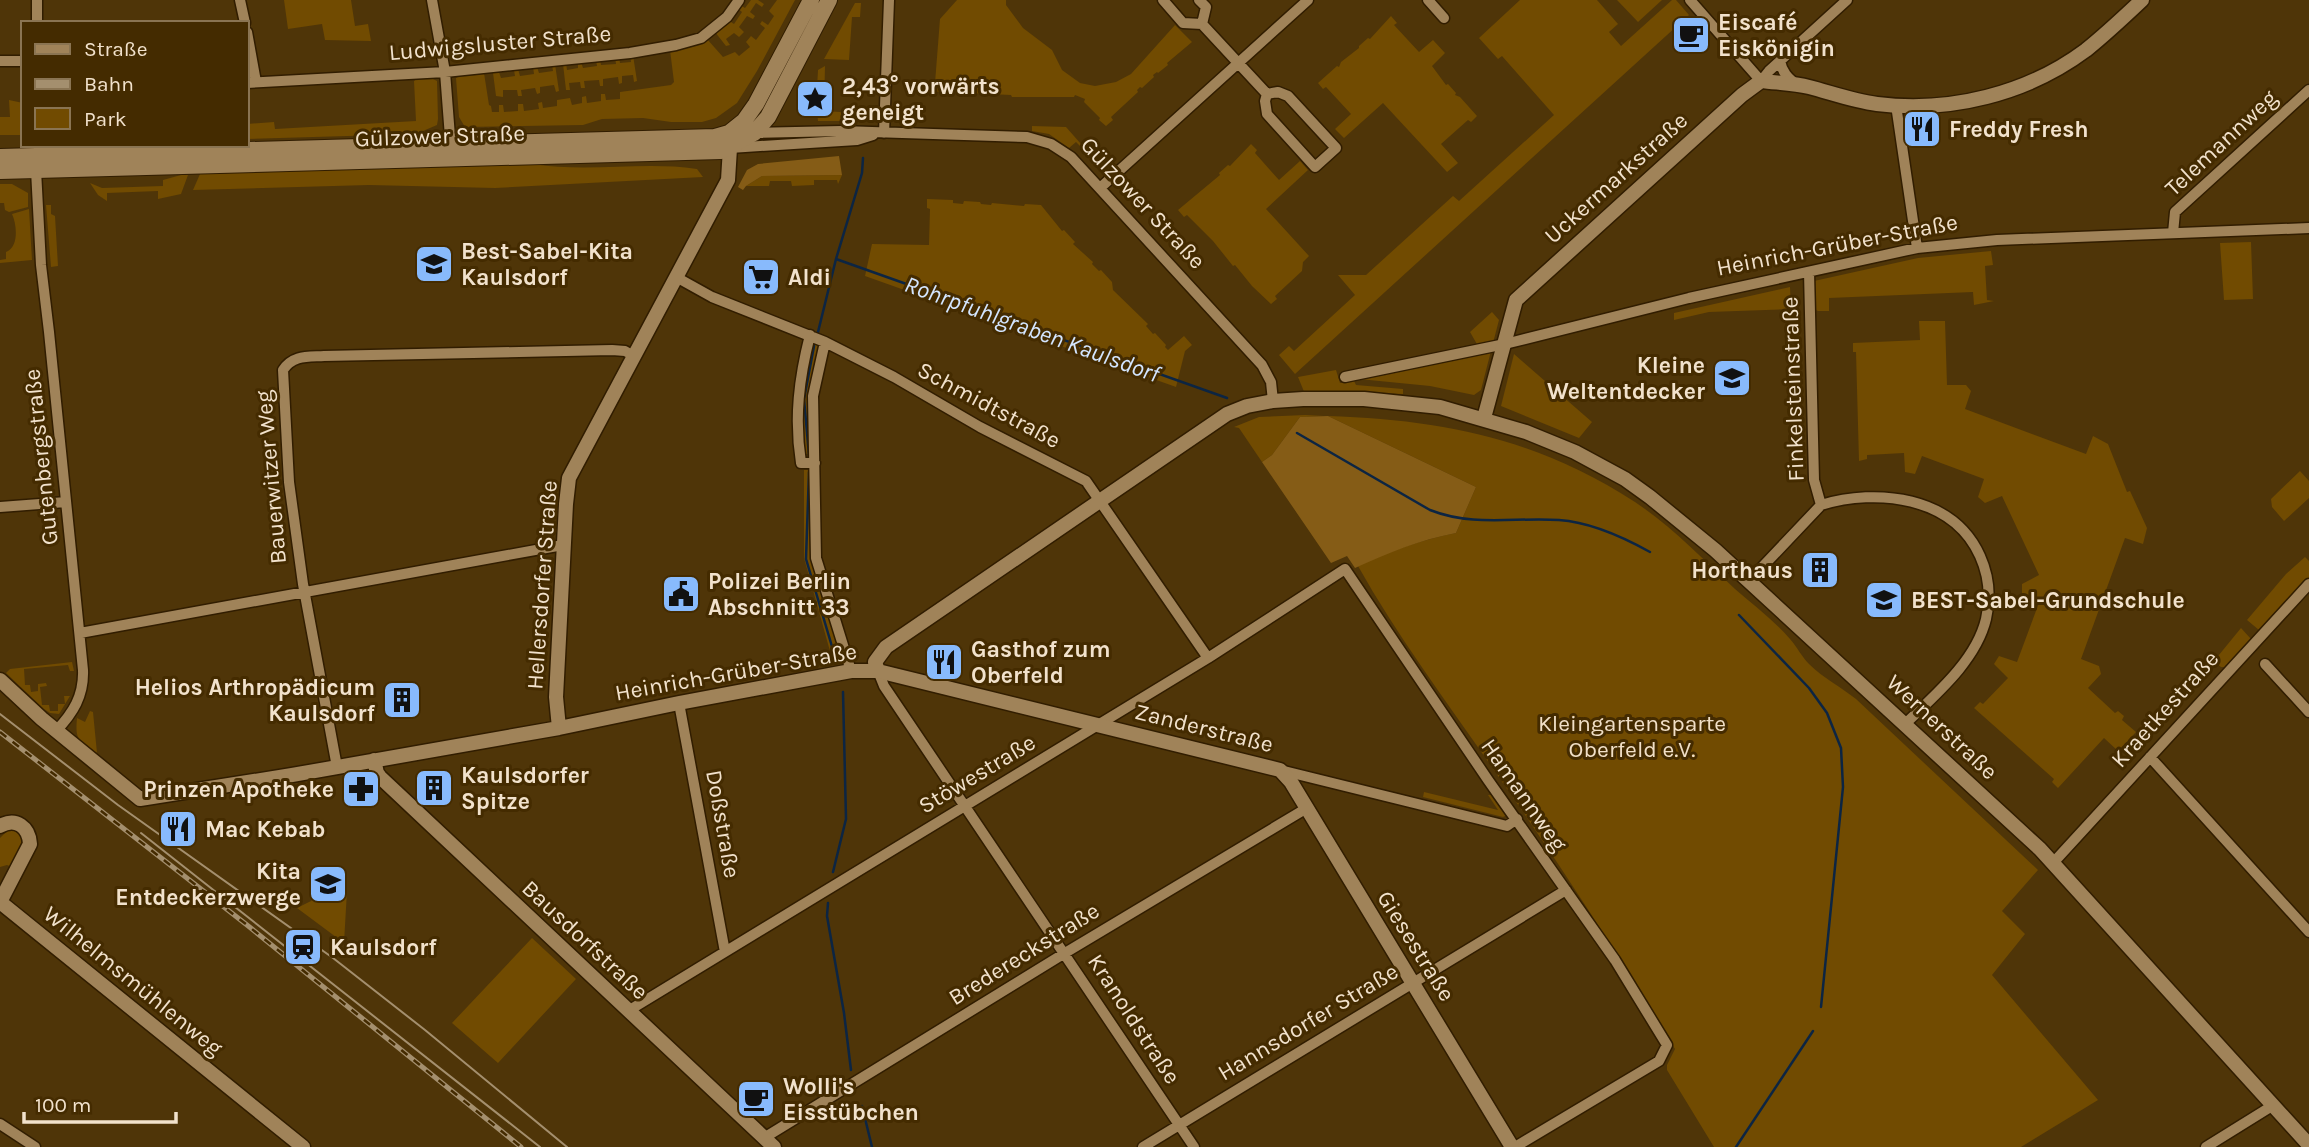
<svg xmlns="http://www.w3.org/2000/svg" width="2309" height="1147" viewBox="0 0 2309 1147" font-family="Karla,sans-serif">
<style>
.green{fill:#714b01}
.forest{fill:#855c16}
.lines{fill:none;stroke-linecap:round;stroke-linejoin:round}
.stream{stroke:#0c2543;stroke-width:2.5}
.minor-casing{stroke:#311d00;stroke-width:13}
.tertiary-casing{stroke:#311d00;stroke-width:17}
.secondary-casing{stroke:#311d00;stroke-width:18}
.minor{stroke:#a08359;stroke-width:10}
.tertiary{stroke:#a08359;stroke-width:14}
.secondary{stroke:#a08359;stroke-width:16}
.tram{stroke:#a48f6e;stroke-width:2}
.rail-casing{stroke:#a48f6e;stroke-width:5}
.rail{stroke:#442b00;stroke-width:2.5;stroke-dasharray:8;stroke-linecap:butt}
.labels{text-anchor:middle;dominant-baseline:central;stroke-width:6;stroke-linejoin:round;paint-order:stroke}
.poi-label{font-size:23px;font-weight:bold;fill:#f2e2cc;stroke:#442b00;text-anchor:start}
.street-label{font-size:23px;fill:#f2e2cc;stroke:#442b00}
.park-label{font-size:23px;fill:#f1dfc6;stroke:#442b00}
.water-label{font-size:24px;font-style:italic;fill:#d4e6ff;stroke:#442b00}
</style>
<rect width="100%" height="100%" fill="#4f3508"/>
<path class="green" d="M284,0H351L355,26L368,24L371,41L325,40L322,24L288,29Z
M751,0H758L764,4L762,7L756,3L750,12L755,16L753,19L747,16L739,27L744,32L739,37L734,33L726,39L730,45L726,46L715,32L728,20L734,24L742,12L737,8L740,5L745,8Z
M777,0H795L757,71L737,103L716,118L702,122H671L643,118L602,119L583,125L465,127L459,117L456,78L462,75L484,73L489,105L491,106L492,112H499V105H503L504,112L518,111V104H523L524,111L539,109L538,103L542,102L543,108L557,106V100L570,98L572,105L582,103V97L586,96L587,103L601,101V94H605L606,100L620,99V92L671,85L674,82L670,50L690,47L707,39L723,57L735,52L739,56L750,47L746,42L751,36L756,40L765,28L760,24L762,21L768,25L774,16L769,11Z
M957,0H1006V5L1023,28L1052,50L1062,70L1080,83L1095,86L1116,82L1131,74L1175,25L1192,42L1167,63L1168,65L1158,73L1157,72L1153,75L1154,77L1142,88L1140,87L1137,90L1138,92L1111,117L1113,120L1106,126L1099,120L1100,118L1084,102L1085,99L1075,95L1074,97H1012L1011,95L968,93L967,95L931,91V83H935L940,19Z
M1520,0H1597L1618,24L1609,32L1621,46L1672,0H1676L1689,15L1295,374L1279,355L1289,346L1294,351L1355,295L1338,275H1366L1453,196L1459,201L1554,115L1502,56L1498,59L1479,38Z
M1617,0H1662L1638,22Z
M855,3H861L860,17H852L849,60L824,59Z
M1391,16L1397,23L1394,25L1419,52L1433,40L1445,53L1432,66L1446,85L1448,84L1456,93L1455,95L1460,97L1477,116L1471,122L1468,120L1441,144L1458,163L1447,172L1383,103L1344,138L1335,129L1351,114L1326,87L1323,89L1318,83L1337,66L1339,67L1341,62L1359,48V46L1368,38L1370,39Z
M630,55H633L637,81L634,82L633,75L622,76V83L619,84L618,77L603,79V86H600L599,80L584,81L585,88H581L580,82L569,83L570,90H566L563,64L566,63L567,70L578,68V62H581L583,68L597,66L596,60L600,59L601,65L616,64L615,57H619L620,63L631,62Z
M555,64L559,91L556,92L554,85L540,87V93L537,94L535,88L521,90L522,96H518L517,90H503V97L496,96L493,73L499,72L501,78L515,76L514,70L518,69L520,76L534,74L533,67H537L539,73L553,71L552,65Z
M825,66L824,111L856,113L841,121H818L816,104L823,97L817,88L818,70Z
M429,77L437,81L438,119L437,125L416,134L247,139V124L274,122L275,129L416,121L414,81L418,78Z
M9,100L23,103L21,135H0V117H10Z
M1032,126L1066,127L1096,161L1092,165L1093,163L1082,151L1084,150L1076,142L1069,148L1049,134L1032,131Z
M1251,144L1257,150L1255,153L1279,180L1300,161L1308,170L1266,209L1309,256L1303,262L1302,271L1275,296L1277,299L1271,304L1252,286L1235,265L1233,266L1213,241L1187,215L1184,217L1178,210L1220,175L1219,173L1228,165L1230,166Z
M533,164C588,173 643,161 697,169L703,177L495,188L369,185L193,190L200,174Z
M181,175H188L181,194L158,199V191L107,193V201L98,195L90,183L102,188L163,186V180Z
M842,175L838,184L837,180H814V185L792,186L791,181H770L769,186H746L762,176Z
M0,184H12L28,193V207L9,212L5,210L4,203H0Z
M927,199L953,200V203L963,204L964,201L980,202L981,204L991,205L992,203L1024,206L1025,204L1041,205L1062,231L1064,230L1075,242L1073,244L1093,262L1092,264L1099,271L1101,270L1112,282L1113,290L1148,324L1146,326L1153,334L1155,333L1166,345L1165,347L1168,350L1184,336L1192,345L1185,351L1176,387L865,276L872,244L929,245L930,209L927,208Z
M46,205H51V214L55,216L58,266L51,267Z
M29,209L32,260L0,263V260L6,259V252C19,247 17,225 12,214Z
M2251,242L2253,299L2224,300L2220,243Z
M1991,251L1993,265L1985,266L1987,300L1994,301L1974,305L1973,292L1829,298V311H1818L1814,309V281L1918,258Z
M1790,287L1791,309L1709,312L1674,320V313Z
M1492,312L1499,320L1493,343L1478,346L1470,332Z
M1919,321H1945L1947,385H1966L1971,391L1965,409L2086,454L2093,436L2108,444L2127,492L2130,491L2147,528L2143,544L2125,538L2081,659L2099,666L2101,674L2088,688L2115,713L2118,711L2124,716L2122,720L2136,732L2118,751L2104,738L2058,788L2052,782L2054,779L1974,708L1980,702L1983,704L2008,678L1994,664L1999,656L2017,662L2040,600L2022,593V584L2039,575L2002,496L1985,503L1978,497L1984,479L1922,456L1915,474L1905,472L1904,453L1867,455V459L1859,461L1856,352H1853V343L1920,340Z
M812,339L819,343L812,454H805L800,403Z
M1491,351L1481,390L1474,395L1430,386L1359,379Z
M1514,354L1592,422L1579,438L1501,406Z
M1336,370L1340,383L1354,381L1356,385L1403,389V394L1358,392L1305,394L1298,377Z
M1305,415L1324,416L1300,417L1272,455L1262,462L1239,428L1234,427L1259,417Z
M1328,416C1443,420 1536,438 1635,502C1671,526 1703,559 1735,589C1753,605 1774,620 1790,639C1797,647 1802,657 1809,664C1823,678 1841,687 1856,699L2038,870L2002,911L2025,934L1992,975L2098,1100L2021,1147H1714L1667,1070V1065L1675,1049C1619,955 1559,863 1496,773C1449,705 1399,639 1358,566C1390,551 1421,540 1456,533L1476,487Z
M804,470H812L813,546L842,658L833,662L804,558Z
M2300,471L2309,481V498L2284,521L2272,507L2271,499Z
M2305,557L2309,561V578L2259,630L2247,620L2286,574Z
M2241,628L2251,639L2225,667H2221L2214,661Z
M72,662L74,671H70L68,665L24,669L25,685H30L31,692L38,691V684L46,683L47,686L40,687L42,705H49L50,711H58V704H65L64,696H70L59,714L50,713L44,709L6,673L10,669Z
M90,711L93,712L97,753C78,738 75,741 77,718L85,722Z
M1424,792L1498,810L1488,795H1494L1507,815L1503,817L1423,797Z
M15,830C30,841 18,854 12,867L7,865L0,867V838L7,831Z
M334,883L340,885V889L347,891L344,943L297,908L311,901L318,891L333,898Z
M532,938L576,979L498,1063L452,1023Z"/>
<path class="forest" d="M839,156L842,175L762,176L746,186L743,190L738,187L747,170L758,164Z
M1328,416L1476,487L1456,533C1419,540 1388,553 1355,568L1347,556L1331,563L1262,462L1272,455L1300,417Z"/>
<g class="lines">
<path class="stream" d="M836,259L1227,398
M818,332L836,259L862,173L863,158
M1297,433L1430,510C1473,527 1514,517 1559,520C1590,522 1623,537 1650,552
M809,455L804,399L814,346
M809,472L806,559L836,660
M1739,615L1809,688L1827,713L1841,748L1843,787L1821,1007
M833,872L846,819L843,692
M828,903L827,916L844,1013L851,1070
M862,1106L872,1147
M1736,1147L1813,1031"/>
<defs>
<path id="minor" d="M37,0V23
M240,0L245,23
M432,0L445,72L451,150
M1163,0L1183,23L1202,24L1206,7L1199,0
M1428,0L1444,18
M1690,0L1761,81L1769,71L1847,0
M1202,24L1267,94
M247,32L256,82
M0,61H23
M1780,61C1782,72 1788,78 1797,85
M247,83L445,72L630,53L676,45L701,38L727,17L739,0
M1278,92L1288,96L1336,148L1315,167L1267,114L1265,101L1267,94Z
M1896,105L1917,248
M754,133L841,131L1027,137L1051,144L1071,157L1262,365L1271,382L1273,401
M884,133L889,0
M730,148L857,140L873,135
M36,170L41,265L49,332L83,670C84,696 73,713 56,731
M1100,188L1308,0
M2173,233L2175,212L2309,90
M1809,272L1814,480L1821,505
M676,277L712,297L825,342L894,377L980,427L1086,481L1208,658
M810,335C799,378 794,418 801,463H815
M825,342L813,396L816,558L851,671
M1345,377L1505,344L1689,298L1917,248L1997,240L2309,228
M0,507L66,502
M1749,581L1821,505C1877,488 1953,496 1980,556C1989,576 1991,597 1986,619C1976,661 1935,695 1905,724
M80,633L563,545
M2265,664L2309,712
M878,671L884,686L1194,1147
M679,703L725,952
M2150,757L2309,932
M337,767L303,584L289,482L283,370C293,355 307,357 324,356L612,350L625,351L634,356
M1280,770L1507,826L1517,819
M2053,863L2309,584
M628,1011L1208,658L1345,569L1488,780L1615,960L1667,1045L1659,1061L1515,1147
M0,1124L35,1147
M764,1138L1065,953L1307,808
M1143,1147L1566,890
M2206,1147L2272,1106"/>
<path id="tertiary" d="M1484,418L1516,300L1742,95L1761,81C1777,83 1794,83 1809,87C1832,93 1854,101 1877,104C1950,113 2027,94 2086,50C2106,34 2124,17 2142,0
M878,671L875,662L886,647L1227,414L1247,406L1273,401L1303,399H1364L1440,407L1526,432L1575,452L1625,479L1650,497L1715,550L2040,849L2309,1145
M0,680L42,719L140,799L292,775L559,728L679,703L851,671H878L1280,770L1291,782L1512,1147
M559,728L556,697L566,504L569,478L728,180L730,148
M374,760L377,773L380,777L774,1147
M0,826C16,817 29,827 30,844L0,902
M0,902L303,1147"/>
<path id="secondary" d="M729,133L744,121L756,104L811,0
M0,157L715,137L729,133H754
M0,171L721,151L754,133L768,117L829,0"/>
</defs>
<use href="#minor" class="minor-casing"/>
<use href="#tertiary" class="tertiary-casing"/>
<use href="#secondary" class="secondary-casing"/>
<use href="#minor" class="minor"/>
<use href="#tertiary" class="tertiary"/>
<use href="#secondary" class="secondary"/>
<path class="tram" d="M0,714L118,805L333,958L425,1030L567,1147
M141,833L540,1147"/>
<defs>
<path id="rail" d="M0,732L247,925L521,1147"/>
</defs>
<use href="#rail" class="rail-casing"/>
<use href="#rail" class="rail"/>
</g>
<defs>
<symbol id="cafe-square" viewBox="-11 -11 22 22"><rect x="-9" y="-9" width="18" height="18" rx="4" fill="#88bafc" stroke="#442b00"/><path d="M-5.5-4.5H6V0H3Q3 3.5 0 3.5H-2.5Q-5.5 3.5-5.5 0ZM3-3.2v2h1.7v-2ZM-6 4.5H4V6H-6Z" fill="#111"/></symbol>
<symbol id="sight-square" viewBox="-11 -11 22 22"><rect x="-9" y="-9" width="18" height="18" rx="4" fill="#88bafc" stroke="#442b00"/><path d="M0-6L1.8-2.2L6-1.7L2.9 1.2L3.7 5.4L0 3.3L-3.7 5.4L-2.9 1.2L-6-1.7L-1.8-2.2Z" fill="#111"/></symbol>
<symbol id="restaurant-square" viewBox="-11 -11 22 22"><rect x="-9" y="-9" width="18" height="18" rx="4" fill="#88bafc" stroke="#442b00"/><path d="M-5-6h1v4h1v-4h1v4h1v-4h1v5L-1.5 .5V6h-2V.5L-5-1ZM5-6V6H3V1.5H1.5Q1.5-4 5-6Z" fill="#111"/></symbol>
<symbol id="school-square" viewBox="-11 -11 22 22"><rect x="-9" y="-9" width="18" height="18" rx="4" fill="#88bafc" stroke="#442b00"/><path d="M0-5L7-2L0 1L-7-2ZM-4 1L0 2.5L4 1V4Q0 6-4 4Z" fill="#111"/></symbol>
<symbol id="supermarket-square" viewBox="-11 -11 22 22"><rect x="-9" y="-9" width="18" height="18" rx="4" fill="#88bafc" stroke="#442b00"/><path d="M-6-5.5h2.5l.6 2H6L4.5 2H-2.5L-4.4-4H-6ZM-1.5 3.2a1.3 1.3 0 1 0 .1 0ZM3 3.2a1.3 1.3 0 1 0 .1 0Z" fill="#111"/></symbol>
<symbol id="building-square" viewBox="-11 -11 22 22"><rect x="-9" y="-9" width="18" height="18" rx="4" fill="#88bafc" stroke="#442b00"/><path d="M-4-6H4V6H1V3H-1V6H-4ZM-2.5-4.3h1.7v1.8h-1.7ZM.8-4.3h1.7v1.8H.8ZM-2.5-1h1.7V.8h-1.7ZM.8-1h1.7V.8H.8Z" fill="#111"/></symbol>
<symbol id="civic-square" viewBox="-11 -11 22 22"><rect x="-9" y="-9" width="18" height="18" rx="4" fill="#88bafc" stroke="#442b00"/><path d="M-.6-6.5H3V-4.5H.6V-3L4-1V1h2V6H-6V1h2V-1L-.6-3ZM-1.2 2.5V6h2.4V2.5Z" fill="#111"/></symbol>
<symbol id="pharmacy-square" viewBox="-11 -11 22 22"><rect x="-9" y="-9" width="18" height="18" rx="4" fill="#88bafc" stroke="#442b00"/><path d="M-2-6h4v4h4v4h-4v4h-4v-4h-4v-4h4Z" fill="#111"/></symbol>
<symbol id="station-square" viewBox="-11 -11 22 22"><rect x="-9" y="-9" width="18" height="18" rx="4" fill="#88bafc" stroke="#442b00"/><path d="M-3-6H3Q5-6 5-4V2Q5 4 3 4L4.5 6H3L1.5 4h-3L-3 6H-4.5L-3 4Q-5 4-5 2V-4Q-5-6-3-6ZM-3.5-4v3h7v-3ZM-3.5 1v1.5H-2V1ZM2 1v1.5H3.5V1Z" fill="#111"/></symbol>
</defs>
<g fill-rule="evenodd">
<use href="#cafe-square" x="1669" y="13" width="44" height="44"/>
<use href="#sight-square" x="793" y="77" width="44" height="44"/>
<use href="#restaurant-square" x="1900" y="107" width="44" height="44"/>
<use href="#school-square" x="412" y="242" width="44" height="44"/>
<use href="#supermarket-square" x="739" y="255" width="44" height="44"/>
<use href="#school-square" x="1710" y="356" width="44" height="44"/>
<use href="#building-square" x="1798" y="548" width="44" height="44"/>
<use href="#civic-square" x="659" y="572" width="44" height="44"/>
<use href="#school-square" x="1862" y="578" width="44" height="44"/>
<use href="#restaurant-square" x="922" y="640" width="44" height="44"/>
<use href="#building-square" x="380" y="678" width="44" height="44"/>
<use href="#building-square" x="412" y="766" width="44" height="44"/>
<use href="#pharmacy-square" x="339" y="767" width="44" height="44"/>
<use href="#restaurant-square" x="156" y="807" width="44" height="44"/>
<use href="#school-square" x="306" y="862" width="44" height="44"/>
<use href="#station-square" x="281" y="925" width="44" height="44"/>
<use href="#cafe-square" x="734" y="1077" width="44" height="44"/>
</g>
<g class="labels">
<g class="poi-label">
<text x="1718" y="22">Eiscafé<tspan x="1718" dy="26">Eiskönigin</tspan></text>
<text x="842" y="86">2,43° vorwärts<tspan x="842" dy="26">geneigt</tspan></text>
<text x="1949" y="129">Freddy Fresh</text>
<text x="461" y="251">Best-Sabel-Kita<tspan x="461" dy="26">Kaulsdorf</tspan></text>
<text x="788" y="277">Aldi</text>
<text x="1705" y="365" text-anchor="end">Kleine<tspan x="1705" dy="26">Weltentdecker</tspan></text>
<text x="1793" y="570" text-anchor="end">Horthaus</text>
<text x="708" y="581">Polizei Berlin<tspan x="708" dy="26">Abschnitt 33</tspan></text>
<text x="1911" y="600">BEST-Sabel-Grundschule</text>
<text x="971" y="649">Gasthof zum<tspan x="971" dy="26">Oberfeld</tspan></text>
<text x="375" y="687" text-anchor="end">Helios Arthropädicum<tspan x="375" dy="26">Kaulsdorf</tspan></text>
<text x="461" y="775">Kaulsdorfer<tspan x="461" dy="26">Spitze</tspan></text>
<text x="334" y="789" text-anchor="end">Prinzen Apotheke</text>
<text x="205" y="829">Mac Kebab</text>
<text x="301" y="871" text-anchor="end">Kita<tspan x="301" dy="26">Entdeckerzwerge</tspan></text>
<text x="330" y="947">Kaulsdorf</text>
<text x="783" y="1086">Wolli's<tspan x="783" dy="26">Eisstübchen</tspan></text>
</g>
<g class="street-label">
<text transform="translate(500 43) rotate(-5)">Ludwigsluster Straße</text>
<text transform="translate(440 136) rotate(-2)">Gülzower Straße</text>
<text transform="translate(2221 143) rotate(-43)">Telemannweg</text>
<text transform="translate(1616 178) rotate(-42)">Uckermarkstraße</text>
<text transform="translate(1143 203) rotate(47)">Gülzower Straße</text>
<text transform="translate(1837 245) rotate(-11)">Heinrich-Grüber-Straße</text>
<text transform="translate(1793 389) rotate(-92)">Finkelsteinstraße</text>
<text transform="translate(989 405) rotate(28)">Schmidtstraße</text>
<text transform="translate(41 457) rotate(-96)">Gutenbergstraße</text>
<text transform="translate(271 477) rotate(-95)">Bauerwitzer Weg</text>
<text transform="translate(542 585) rotate(-86)">Hellersdorfer Straße</text>
<text transform="translate(736 672) rotate(-10)">Heinrich-Grüber-Straße</text>
<text transform="translate(2165 709) rotate(-48)">Kraetkestraße</text>
<text transform="translate(1942 727) rotate(43)">Wernerstraße</text>
<text transform="translate(1204 728) rotate(14)">Zanderstraße</text>
<text transform="translate(977 774) rotate(-31)">Stöwestraße</text>
<text transform="translate(1524 795) rotate(55)">Hamannweg</text>
<text transform="translate(723 824) rotate(80)">Doßstraße</text>
<text transform="translate(585 940) rotate(43)">Bausdorfstraße</text>
<text transform="translate(1416 946) rotate(58)">Giesestraße</text>
<text transform="translate(1024 954) rotate(-32)">Bredereckstraße</text>
<text transform="translate(133 981) rotate(39)">Wilhelmsmühlenweg</text>
<text transform="translate(1134 1019) rotate(57)">Kranoldstraße</text>
<text transform="translate(1308 1022) rotate(-31)">Hannsdorfer Straße</text>
</g>
<g class="park-label">
<text x="1632" y="723">Kleingartensparte<tspan x="1632" dy="26">Oberfeld e.V.</tspan></text>
</g>
<g class="water-label">
<text transform="translate(1032 329) rotate(20)">Rohrpfuhlgraben Kaulsdorf</text>
</g>
</g>
<rect x="21" y="21" width="228" height="126" fill="#442b00" stroke="#8a7452" stroke-width="2"/>
<rect x="35" y="44" width="35" height="10" fill="#a08359" stroke="#8a7452" stroke-width="2"/>
<text x="84" y="56" font-size="21" fill="#f2e2cc">Straße</text>
<rect x="35" y="79" width="35" height="10" fill="#a48f6e" stroke="#8a7452" stroke-width="2"/>
<text x="84" y="91" font-size="21" fill="#f2e2cc">Bahn</text>
<rect x="35" y="108" width="35" height="21" fill="#714b01" stroke="#8a7452" stroke-width="2"/>
<text x="84" y="126" font-size="21" fill="#f2e2cc">Park</text>
<path d="M24 1112v10h152v-10" fill="none" stroke="#f2e2cc" stroke-width="3.5"/>
<text x="35" y="1112" font-size="21" fill="#f2e2cc" stroke="#442b00" stroke-width="5" paint-order="stroke">100 m</text>
</svg>
